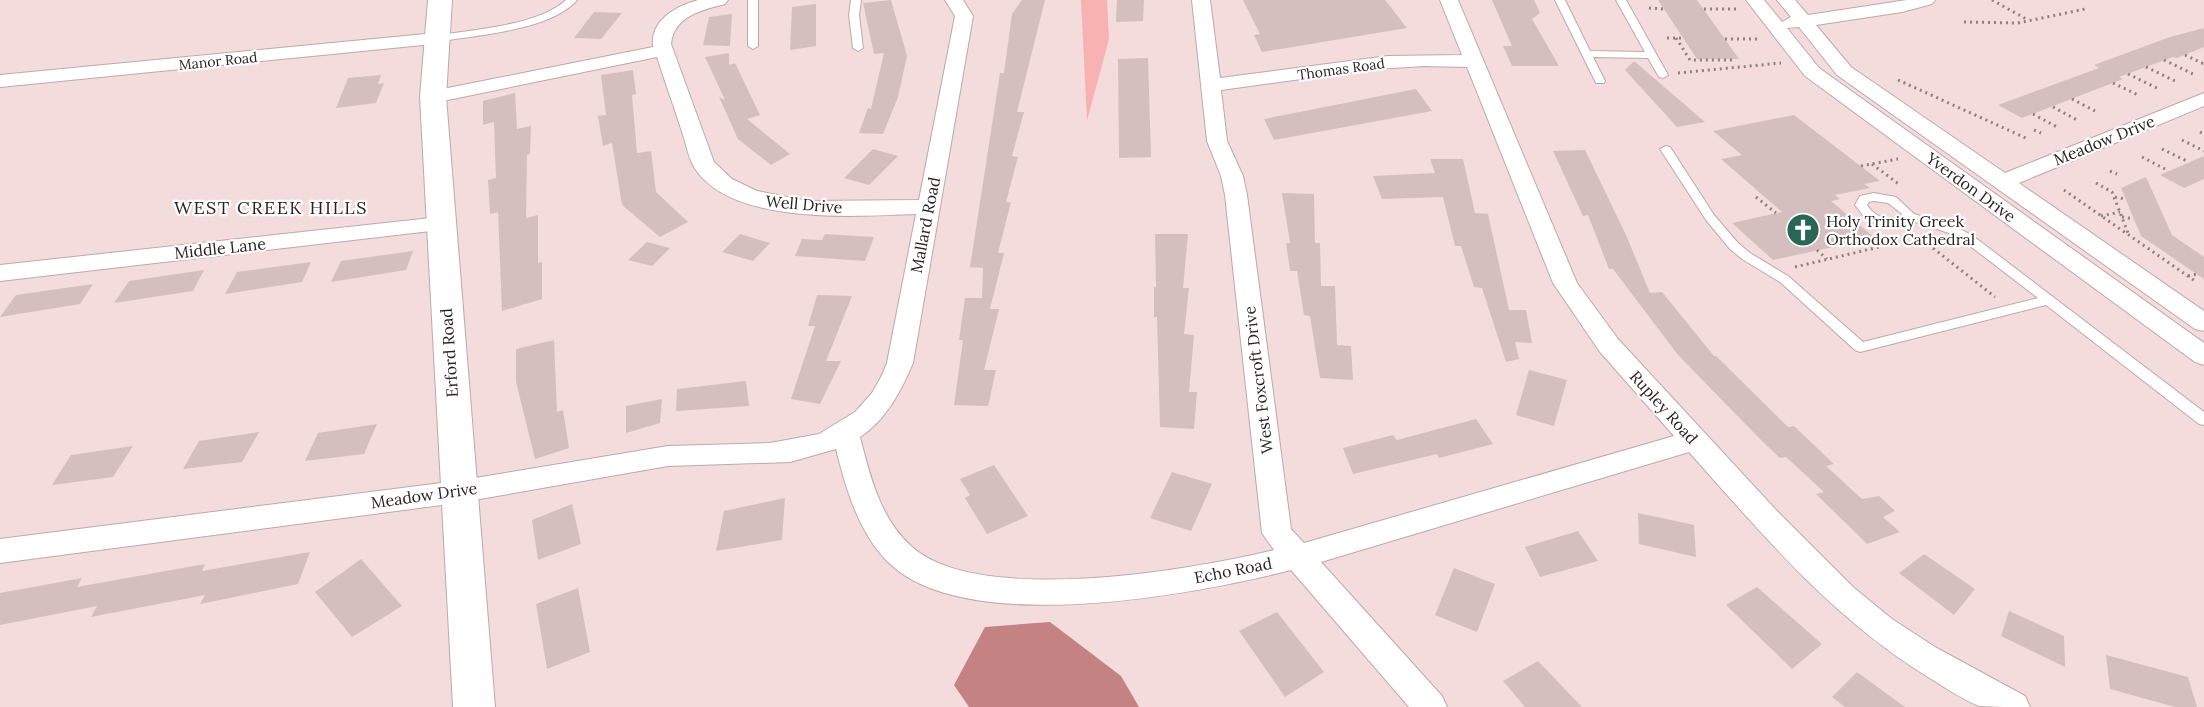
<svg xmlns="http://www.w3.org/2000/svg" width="2204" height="707" viewBox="0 0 2204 707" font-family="Lora,serif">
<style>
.green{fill:#f9b2b2}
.water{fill:#c58282}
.building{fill:#d5bfbe}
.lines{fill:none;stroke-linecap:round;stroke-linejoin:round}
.lane-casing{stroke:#bea9a8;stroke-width:2}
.street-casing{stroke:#bea9a8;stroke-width:2}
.secondary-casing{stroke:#bea9a8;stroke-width:2}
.path{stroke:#90807f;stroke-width:3;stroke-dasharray:2 4;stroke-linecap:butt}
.lane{fill:#fff;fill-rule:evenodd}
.street{fill:#fff;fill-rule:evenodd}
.secondary{fill:#fff;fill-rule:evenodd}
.labels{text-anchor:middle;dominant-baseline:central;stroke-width:4.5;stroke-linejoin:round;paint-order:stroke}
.far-street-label{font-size:14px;fill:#2b2322;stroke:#fff}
.street-label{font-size:16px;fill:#2b2322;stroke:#fff}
.poi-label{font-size:16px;fill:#2b2322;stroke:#fff;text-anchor:start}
.neighbourhood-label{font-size:18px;letter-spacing:1.5px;fill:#2b2322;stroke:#fff}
</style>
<rect width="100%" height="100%" fill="#f3dcdb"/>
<path class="green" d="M1081,0H1107L1109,39L1087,121Z"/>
<path class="water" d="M1050,622L1121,676L1139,707H969L954,685L985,627Z"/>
<path class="building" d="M891,0L907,56L898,97L883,134L859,133L868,108L871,109L884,53L874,54L863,3Z
M1022,0H1045L1017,112H1024L1012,156L1018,157L1006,202H1011L998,253H1004L990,309H999L984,370H996L988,406L954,405L963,340H959L965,298H982L983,268L970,267L1000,73H1004L1012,14Z
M1117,0H1144L1143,21L1116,22Z
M1243,0H1385L1407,28L1262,52L1254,35L1260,34Z
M1492,0H1534L1540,13L1532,19L1559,66H1512L1503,46H1512Z
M1658,0H1697L1739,59H1697Z
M816,4V46L790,50L792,7Z
M594,12L622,13L601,39L574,38Z
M732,14L730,46L703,45L709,17Z
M2204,28V47L2177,58L2173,57L2119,77L2123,79L2022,118L1998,105L2099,68L2094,65L2170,37Z
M729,53V65L735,63L760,115L747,119L790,154L771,165L738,139L719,97L725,100L705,57Z
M1148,58L1151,157L1119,158L1118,59Z
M1634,61L1705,122L1677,127L1625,70Z
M633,70L636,94L632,95L637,153L651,151L656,192L688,222L660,237L622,205L612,143L603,146L598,116L606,115L601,75Z
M381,75L378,84L384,83L376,103L336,108L348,78Z
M1416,89L1432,111L1274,140L1264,119Z
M515,93L517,129L531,126L530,154L527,155L526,218L538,215V263L542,262V299L502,311L498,212L490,214L488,180L496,178L494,122L483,125V101Z
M1794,115L1880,181L1864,184L1870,188L1835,195L1840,199L1831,201L1875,238L1773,260L1732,223L1782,212L1721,159L1742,155L1713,131Z
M873,149L898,156L869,185L844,178Z
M1585,150L1626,235L1650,293L1662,292L1714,356H1716L1788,427L1794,426L1834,464L1826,466L1862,499L1879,496L1895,511L1883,517L1900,532L1867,544L1816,494L1824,492L1786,457L1780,458L1762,441L1678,355L1613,269H1609L1588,215L1583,216L1553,151Z
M2204,156V179L2184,188L2160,175Z
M1430,159H1463L1475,213L1488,214L1509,310H1526L1532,343L1515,342L1519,359L1506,362L1482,288L1474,287L1461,246H1455L1443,197L1382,199L1373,176L1435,173Z
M2146,177L2172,235L2204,257V279L2141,236L2121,188Z
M1282,193L1314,194L1315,243H1320L1321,286H1335L1337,345L1351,346L1353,380L1320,378L1310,316L1304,315L1297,271H1290L1286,243H1290Z
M740,234L770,243L753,261L722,252Z
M825,234L874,237L865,261L795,256L802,239L822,240Z
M1155,234H1188L1183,288H1189L1184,334L1194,335L1189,392H1197L1194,429L1160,427L1157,317H1154V287H1156Z
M647,242L670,248L652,266L628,260Z
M413,251L406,270L331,282L341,261Z
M311,262L302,282L225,294L237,272Z
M204,270L193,291L114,303L129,281Z
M93,284L80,304L0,317L16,295Z
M817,295L852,296L826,361H841L820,404L791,399L815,326H808Z
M554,340L557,412L563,410L569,448L535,459L516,382V349Z
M1529,370L1567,380L1554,426L1516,415Z
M746,381L749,406L676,411L677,389Z
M662,399L660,423L626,433V406Z
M1476,419L1493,444L1439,458L1437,454L1353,474L1343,448L1393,435L1397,440Z
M377,424L364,454L305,461L318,433Z
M259,432L242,462L183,469L199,441Z
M133,446L113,477L52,485L71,455Z
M994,465L1028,516L987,534L965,498L970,495L960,479Z
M1172,472L1212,484L1191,531L1150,518Z
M785,498L782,540L716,551L724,511Z
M572,504L581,544L538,560L532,520Z
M1638,513L1694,525L1696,557L1639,544Z
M1578,531L1598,561L1540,577L1525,547Z
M310,552L298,584L200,604L205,595L91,617L97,606L0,625V593L82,578L77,587L205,564L202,571Z
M1924,554L1975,589L1954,615L1899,573Z
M361,559L402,606L352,637L315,592Z
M1454,568L1495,584L1477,632L1435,615Z
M1757,587L1822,644L1792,669L1726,605Z
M578,588L590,652L547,669L536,604Z
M2009,611L2064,636L2065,667L2001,636Z
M1277,612L1324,672L1285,697L1239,631Z
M2106,655L2188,677L2197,707H2175L2110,689Z
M1538,661L1582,707H1525L1503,681Z
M1857,672L1905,707H1845L1832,697Z"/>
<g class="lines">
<defs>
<path id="lane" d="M566,0H577C550,31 475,35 436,42L431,39L436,36C474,29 538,26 566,0Z
M748,0H758V46L753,49L748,46Z
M851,0H861L859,15L863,48L858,51L853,48L849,15Z
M1555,0H1565L1590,51L1645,52L1616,0H1626L1668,75L1663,78L1659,77L1648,58L1593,57L1605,81L1604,83H1596Z
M1666,146L1670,147L1714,215L1738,243L1750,253L1788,276L1863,342L2038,298L1965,242L1949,233L1912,221L1895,227L1877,224L1865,218L1855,205L1860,196L1874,193L1896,197L1914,214L1957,227L1973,236L2204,412V425L2199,424L2046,305L1860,352L1855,350L1780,282L1742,259L1730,249L1706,220L1660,149ZM1874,201L1888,203L1902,214L1901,217C1888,222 1875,217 1867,205L1869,202Z"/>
<path id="street" d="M698,0H728L725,4C702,10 674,16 671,44L714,162L732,179L757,191L808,201L919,200L955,16L945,0H963L973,16L913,363C901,391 886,420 860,437C870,476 880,518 911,546C977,607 1192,570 1274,550L1262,533L1225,195L1221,176L1207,141L1192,0H1210L1220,78L1388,56L1462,55L1440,0H1458L1577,283L1618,339L1777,511L1853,587L1892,619L1935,647L2025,696L2030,707C2015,707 1993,707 1979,706C1962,699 1944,687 1928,677C1831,617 1763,535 1689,452L1321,562L1442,696L1447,707H1409L1291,570C1196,594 967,638 889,563C859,534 846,489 836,449L790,462L668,466L457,503L0,563V539L457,481L668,446L770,443L819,434L855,412L872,393L881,377L887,363L916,214C857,216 730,226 694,167C688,157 686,143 682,132C674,107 665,82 657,57L433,103L426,101L423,97L426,93L433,91L653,47C650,20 676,6 698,0ZM1424,66L1467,67L1553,283L1600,352L1674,436L1304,543L1291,529L1247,195L1243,176L1227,141L1221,90L1376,69Z
M1746,0H1764L1782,22L1791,17L1777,0H1795L1808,15L1907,0H1935L1932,4L1902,12L1816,25L1851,67L2005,173L2204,93V106L2019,183L2204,311V331L2195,329L1837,75L1799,27L1787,28L1819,68L2204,343V365L2195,362L1805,76Z
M436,33L443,35L445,39L443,43L0,87V75Z
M440,217L448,219L451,224L448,229L0,281V265Z"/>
<path id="secondary" d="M428,0H452L446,97L495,707H453L420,97Z"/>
</defs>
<use href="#lane" class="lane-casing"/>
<use href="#street" class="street-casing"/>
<use href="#secondary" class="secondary-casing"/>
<path class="path" d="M1992,0L2028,20
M1649,8L1664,9
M1704,9H1738
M1964,22L2018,23L2085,9
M1667,38H1683
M1676,38L1690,60H1734
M1725,39H1761
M2185,55L2204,64
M2164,60L2193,74
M2146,67L2175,81
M1678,73L1781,63
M2128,74L2157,88
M1898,80L2028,139
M2113,83L2138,95
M2072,99L2097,112
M2053,107L2077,120
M2033,114L2057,127
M2034,130L2041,133
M2200,132L2204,134
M2182,140L2204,151
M2162,149L2189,162
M2142,157L2165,169
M1872,164L1900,185
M1861,166L1898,159
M2110,171L2117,174
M2096,183L2112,192L2128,233
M2064,190L2195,281
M1756,197L1776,213
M2115,197L2125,199
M2101,216L2120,212
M2122,217L2134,219
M1919,237L1995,297
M1817,250L1827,259
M1795,267L1879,247L1883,237
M2188,276L2197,274"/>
<use href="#lane" class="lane"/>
<use href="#street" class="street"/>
<use href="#secondary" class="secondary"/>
</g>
<defs>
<symbol id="church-disc" viewBox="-11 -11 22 22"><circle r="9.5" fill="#296754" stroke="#fff"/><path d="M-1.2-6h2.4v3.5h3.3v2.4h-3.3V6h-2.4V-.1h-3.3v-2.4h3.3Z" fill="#fff"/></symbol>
</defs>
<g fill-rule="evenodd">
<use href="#church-disc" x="1784" y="211" width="38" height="38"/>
</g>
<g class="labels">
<g class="far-street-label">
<text transform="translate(218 61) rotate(-6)">Manor Road</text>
<text transform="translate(1341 69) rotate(-8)">Thomas Road</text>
</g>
<g class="street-label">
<text transform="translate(2104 140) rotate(-22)">Meadow Drive</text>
<text transform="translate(1971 187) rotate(36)">Yverdon Drive</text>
<text transform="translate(804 204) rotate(5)">Well Drive</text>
<text transform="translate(925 225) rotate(-79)">Mallard Road</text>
<text transform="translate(220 248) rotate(-6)">Middle Lane</text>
<text transform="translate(449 353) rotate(-94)">Erford Road</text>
<text transform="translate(1258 380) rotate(-97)">West Foxcroft Drive</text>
<text transform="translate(1664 407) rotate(48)">Rupley Road</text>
<text transform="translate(424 495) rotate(-8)">Meadow Drive</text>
<text transform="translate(1233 570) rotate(-11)">Echo Road</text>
</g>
<g class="poi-label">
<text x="1826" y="221">Holy Trinity Greek<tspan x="1826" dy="18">Orthodox Cathedral</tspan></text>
</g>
<g class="neighbourhood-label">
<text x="271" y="207">WEST CREEK HILLS</text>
</g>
</g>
</svg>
